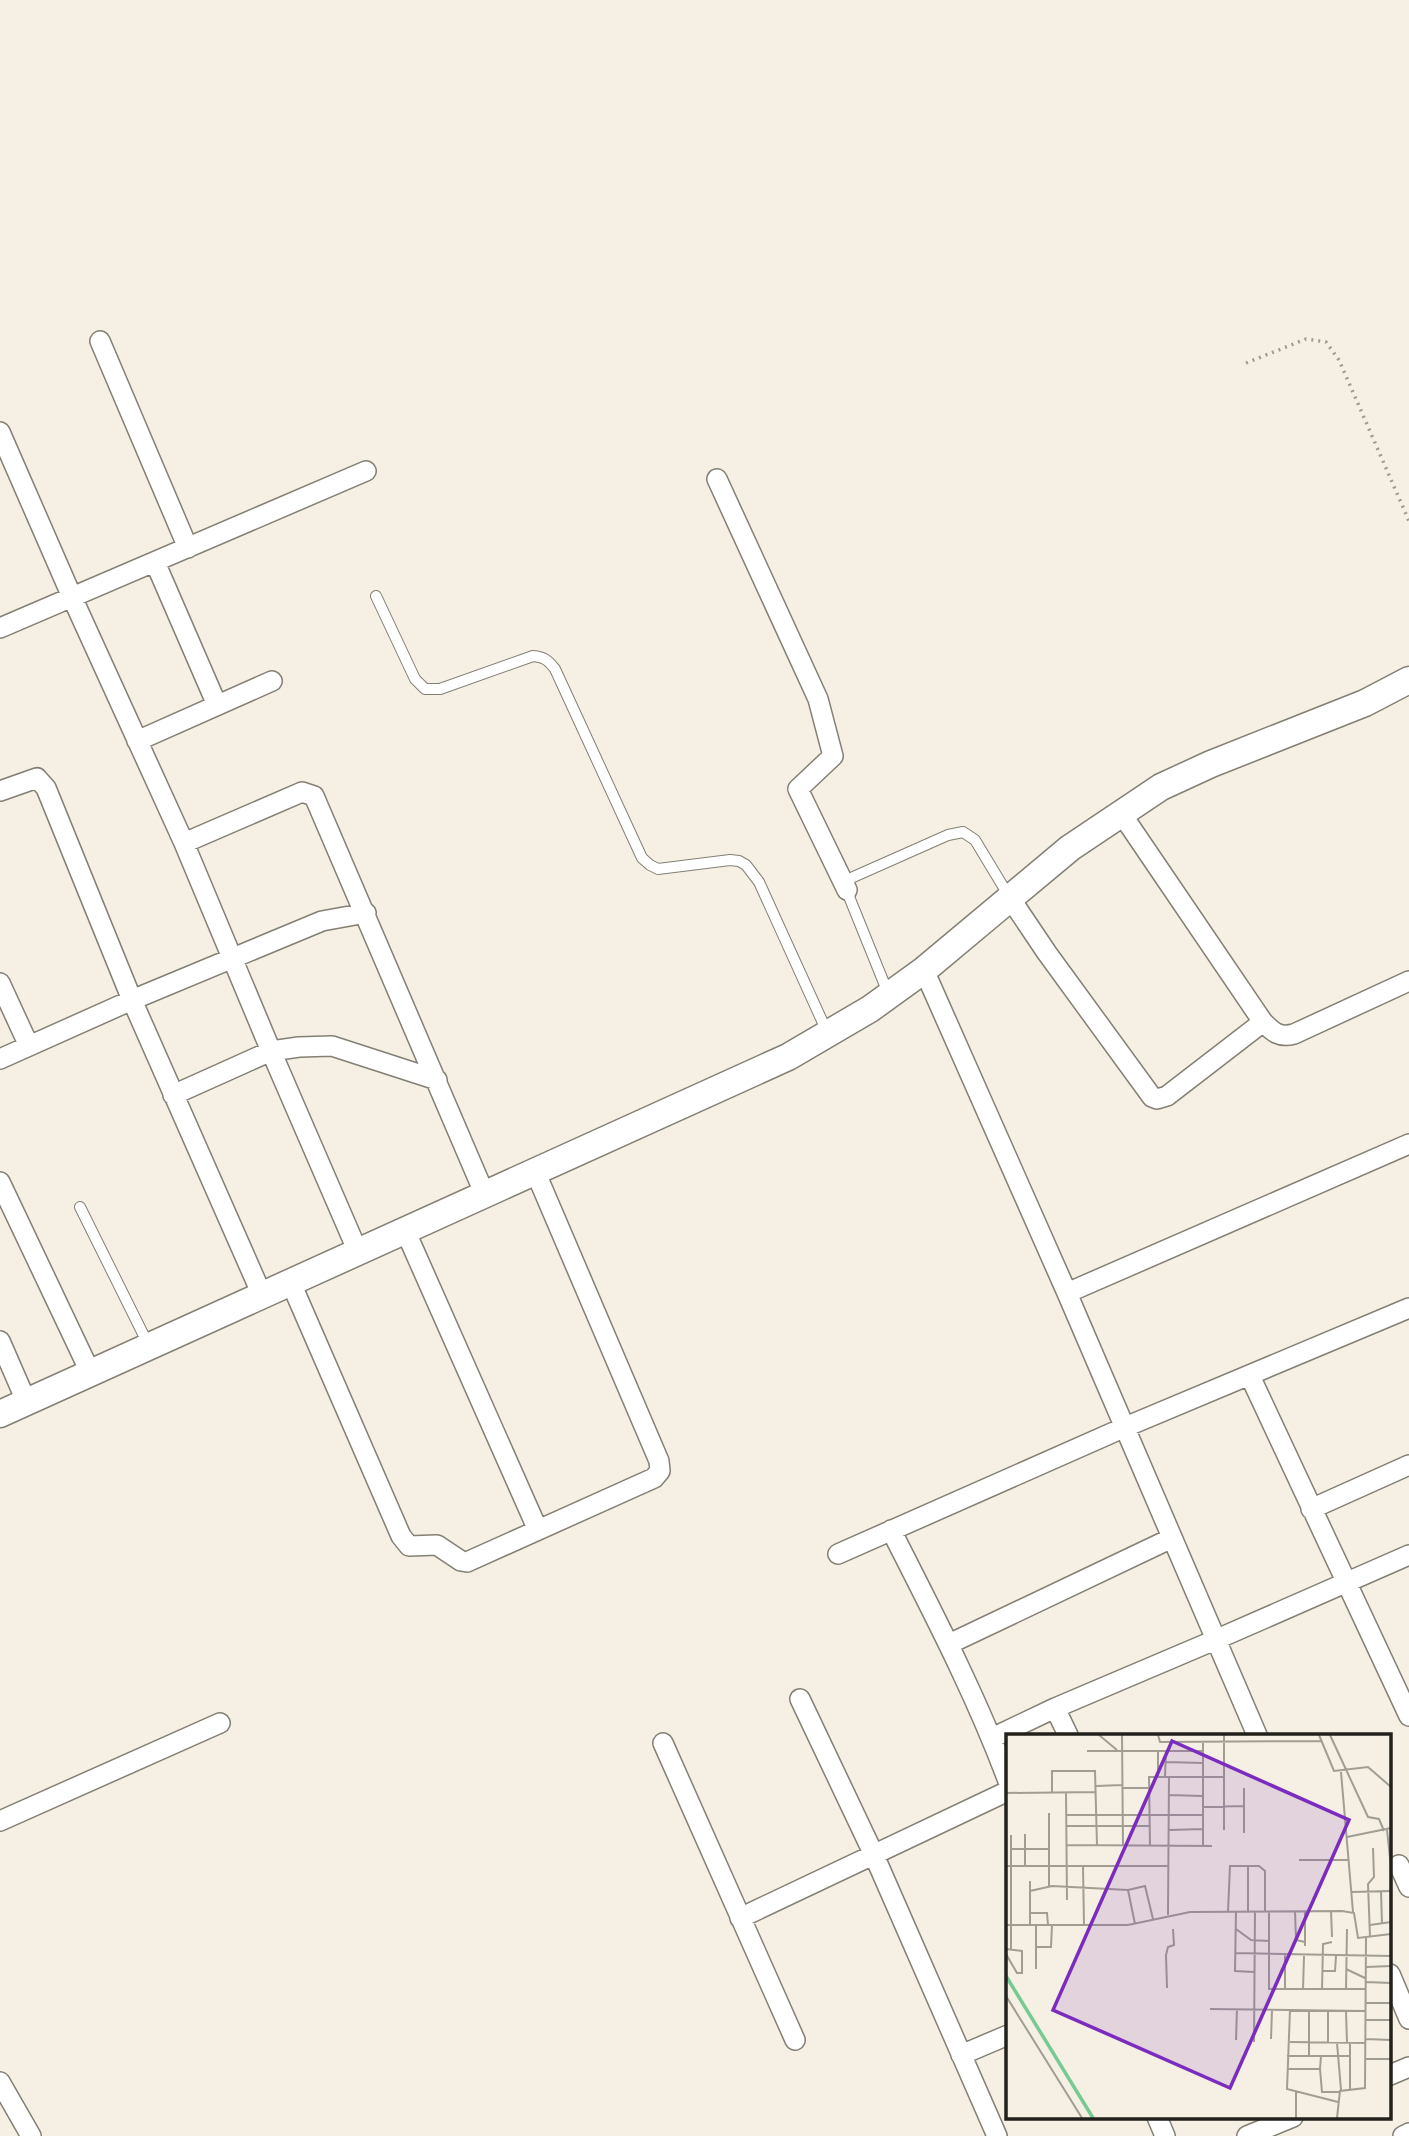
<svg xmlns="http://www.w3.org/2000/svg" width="1409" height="2136" viewBox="0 0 1409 2136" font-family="'Titillium Web',sans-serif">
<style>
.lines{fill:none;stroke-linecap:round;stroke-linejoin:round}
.lane-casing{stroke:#837f73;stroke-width:12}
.street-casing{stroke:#837f73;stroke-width:22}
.secondary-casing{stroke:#837f73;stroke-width:29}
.path{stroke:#9e9b91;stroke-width:3.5;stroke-dasharray:2 5;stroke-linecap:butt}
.lane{stroke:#fff;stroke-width:10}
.street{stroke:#fff;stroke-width:19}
.secondary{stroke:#fff;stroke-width:26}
.inset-river{fill:none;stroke:#77ca94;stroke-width:3.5}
.inset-road{fill:none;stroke:#a19d93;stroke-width:2}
.view{fill:#7b2cbf;fill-opacity:0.15;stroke:#7b2cbf;stroke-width:3.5}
.inset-edge{fill:none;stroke:#22211c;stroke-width:3.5}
</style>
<rect width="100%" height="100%" fill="#f5f0e3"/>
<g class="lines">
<defs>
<path id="lane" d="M376,596L415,679L425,689H440L533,656C544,657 548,660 555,669L642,858L650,865L658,869L730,860L739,861L746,865L759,882L828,1034
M888,993L850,899L847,886L851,878L948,835L963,832L975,840L1010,898
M80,1207L149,1346"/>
<path id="street" d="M100,341L188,548
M0,432L72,597L184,843L271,1051L358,1252
M717,479L818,699L833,756L798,789L847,890
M155,562L217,705
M0,628L366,471
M137,741L272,681
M0,791L37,778L46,788L132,1000L262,1295
M1121,813L1263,1022C1273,1032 1279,1038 1294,1034L1409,981
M184,843L302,792L314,796L485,1195
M1010,898L1047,953L1152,1097L1157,1099L1167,1096L1263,1022
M924,970L1067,1293L1257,1735
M0,983L29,1046
M0,1059L132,1000L322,921L366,913
M173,1095L271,1051L299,1047L332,1046L437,1080
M0,1182L91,1374
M405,1230L537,1528
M291,1283L401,1536L409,1546L437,1545L461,1561L467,1562L654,1478L660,1471L659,1461L535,1171
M1067,1293L1409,1144
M0,1341L27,1403
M1250,1376L1409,1716
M1311,1509L1409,1465
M891,1530C933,1613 976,1695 1008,1781
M838,1554L1123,1428L1409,1308
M949,1644L1172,1538
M800,1699L874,1855L997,2136
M1055,1708L1068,1735
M992,1738L1055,1708L1215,1640L1409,1555
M663,1743L795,2040
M0,1821L220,1723
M1399,1865L1409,1887
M740,1918L1008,1791
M1390,1974L1409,2019
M961,2055L1008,2035
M1390,2075L1409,2067
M0,2082L31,2136
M1157,2117L1165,2136
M1247,2136L1293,2117
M1403,2136L1409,2133"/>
<path id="secondary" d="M0,1414L788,1057L870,1009L924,970L1070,848L1161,787L1211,764L1365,703L1409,680"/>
</defs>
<use href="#lane" class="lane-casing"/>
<use href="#street" class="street-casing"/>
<use href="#secondary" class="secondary-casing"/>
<path class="path" d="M1246,363L1306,339L1326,342L1339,360L1409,521"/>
<use href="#lane" class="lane"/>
<use href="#street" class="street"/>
<use href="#secondary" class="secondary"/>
</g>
<g transform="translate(1006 1734)">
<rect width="385" height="385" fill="#f5f0e3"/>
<path class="inset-river" d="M0,242L87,384"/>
<path class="inset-road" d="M93,1L111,16M116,1L117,111M152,1L154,8L315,7M218,1V96M313,1L328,37L362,33L385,53M324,1L362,83L373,85L378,97M197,8V112M152,16V42M81,17H197M160,28L197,29M335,38L347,178M159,42L160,16M90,52L116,51M116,54H143M238,54V99M46,58V37H89L91,111M60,58L61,166M0,59L90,58M163,61L196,62M197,73L238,72M43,79V153M60,81H196M60,92H144M163,96L197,95M381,96L385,133M19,100V132M341,103L385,94M60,111L206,112M144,112L143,43H218M5,115H43M293,126H343M0,132H162M77,132L78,191M24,147V191M122,156L129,190M24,157L46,152L122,156L139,152L147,185M375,157L376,190M346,158L385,157M222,177L224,132H253L259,137V177M230,177L229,237L248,238M242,177V133M263,177V255H360M289,177L290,206L299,208M299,177V212M325,177L326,203M24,179H41L42,191M162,181L163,42M0,191H122L184,178L336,177L348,179L352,204L385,200M364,191L385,188M230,195L245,206L263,207M364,203L362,150L368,143L367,114M30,213H45L46,191M0,215L16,217V239H11L0,220M5,216V101M229,219L385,222M279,221V255M360,233L385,232M30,235V191M340,235L359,244M316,237H329L330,222M360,248L385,249M161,254L160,221L162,213L168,211L167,195M297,255L298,222M340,255L341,195M316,256L317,210L326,208M0,262L76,384M360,269H385M204,275L360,277M284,276L281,355L332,368M322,276V309M340,277L341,309M360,286H385M265,305L266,276M360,305L385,306M230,306L231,275M248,308L249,177M284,308L360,309M331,309L335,356M344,309V356M281,322H344M303,322V276M360,325H385M281,335H314L315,322M314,335L316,358H333M290,384V358M331,384L334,357L359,354L360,204"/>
<path class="view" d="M166,7L343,86L224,354L47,276Z"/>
<rect width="385" height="385" class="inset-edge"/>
</g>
</svg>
